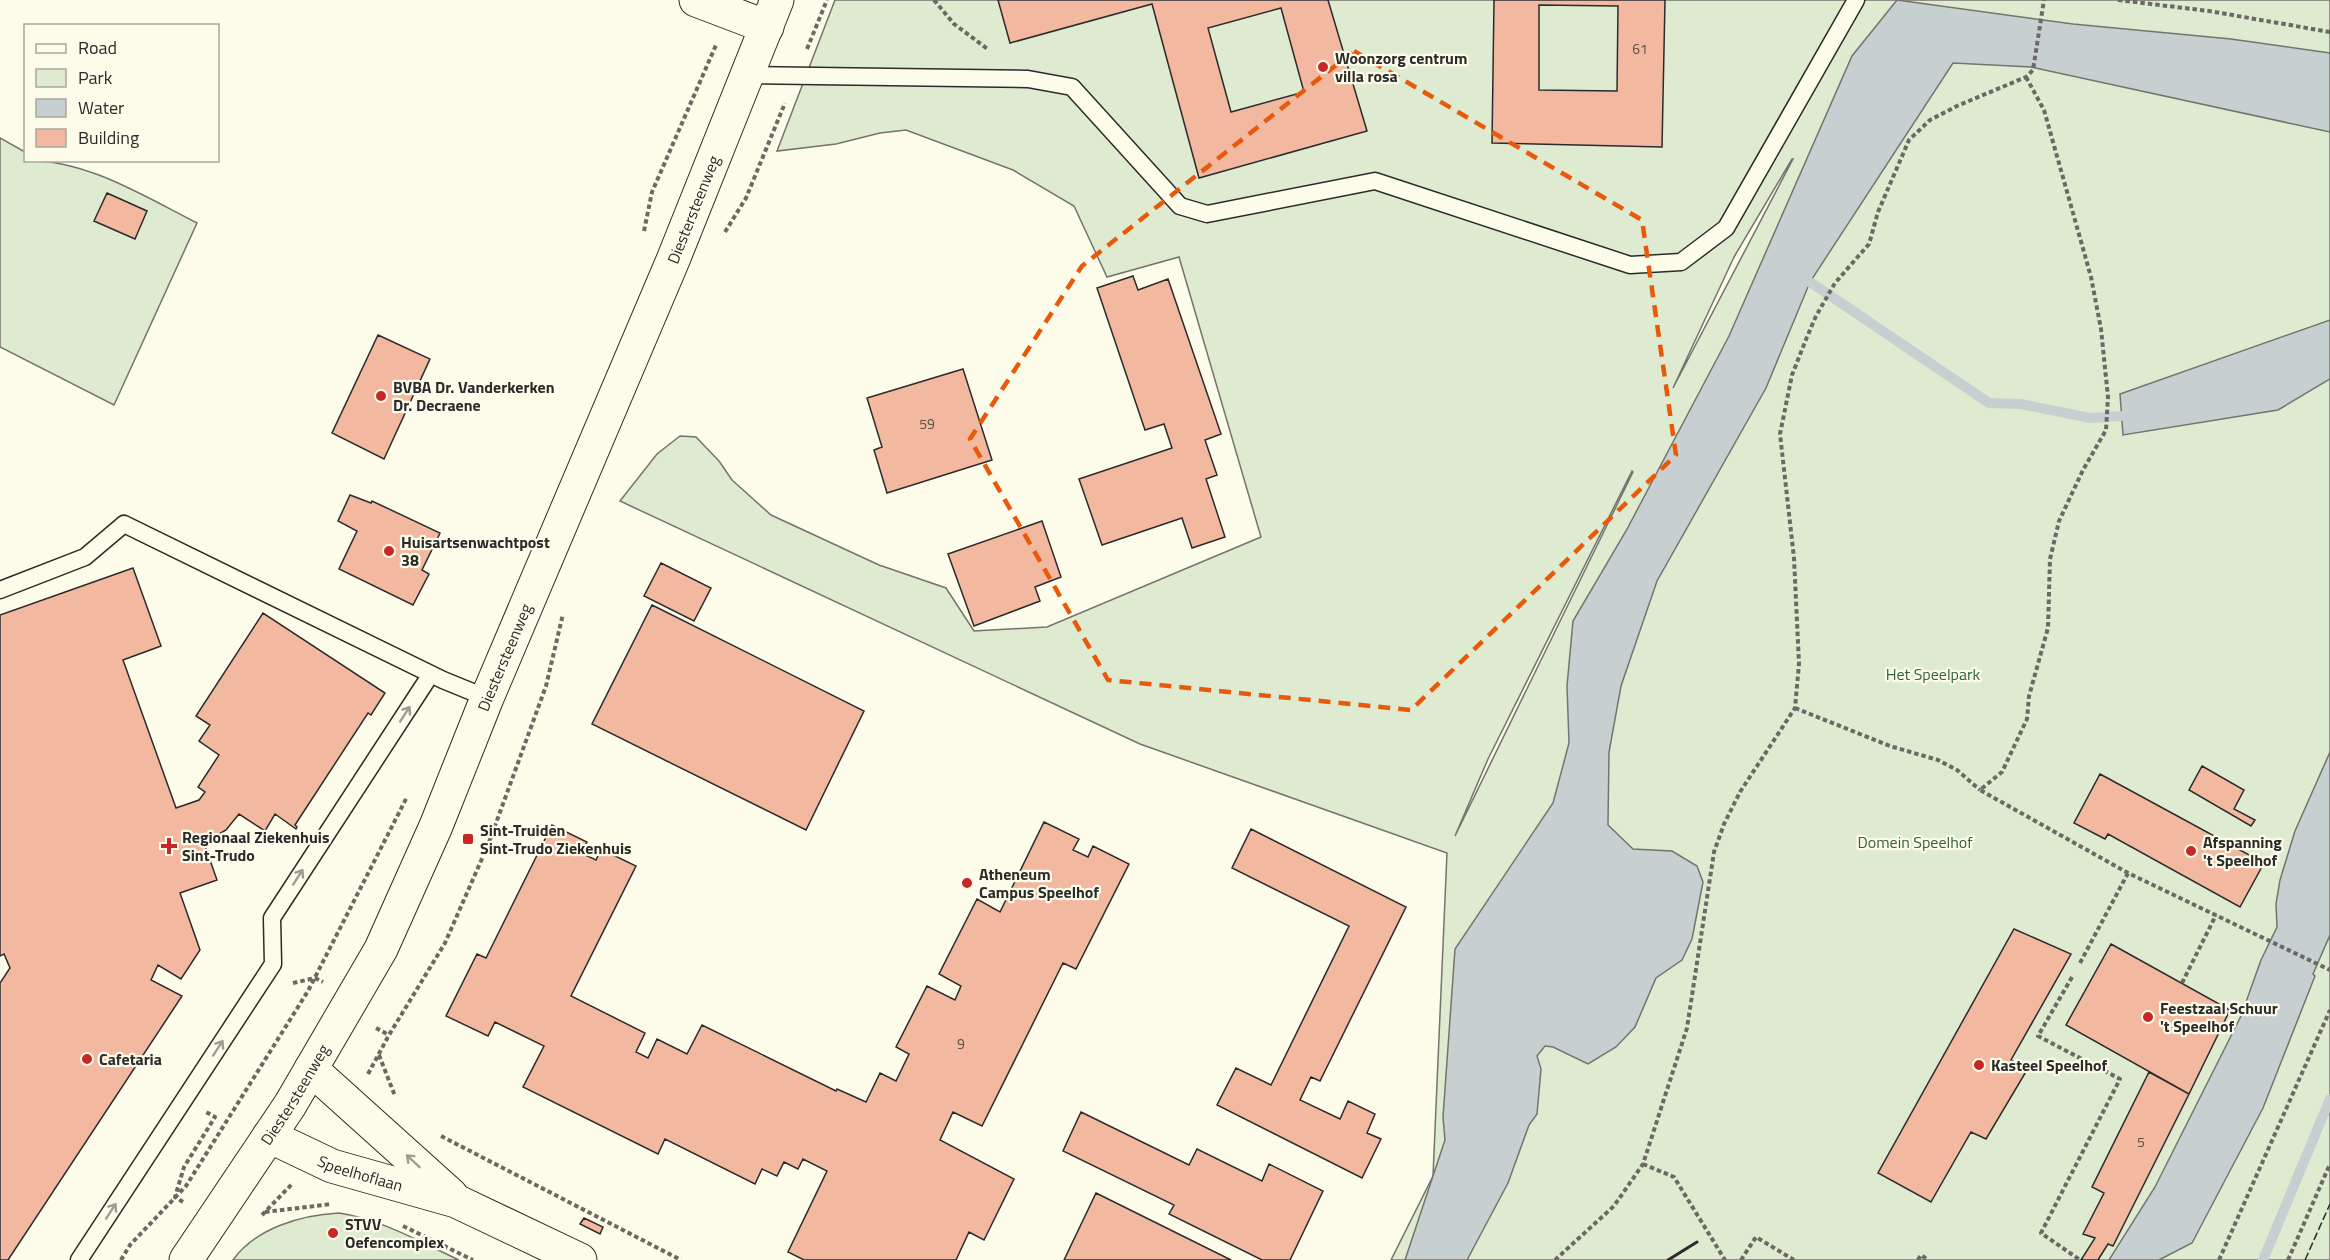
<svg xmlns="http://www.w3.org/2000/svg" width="2330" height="1260" viewBox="0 0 2330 1260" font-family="'Titillium Web',sans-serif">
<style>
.green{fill:#deebd1;stroke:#74746e;stroke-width:1.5;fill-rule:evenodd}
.water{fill:#c7d0d0;stroke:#74746e;stroke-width:1.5}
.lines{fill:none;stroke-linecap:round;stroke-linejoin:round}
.stream{stroke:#c7d0d0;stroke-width:10}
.building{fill:#f2b8a0;stroke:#2b2b2b;stroke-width:1.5;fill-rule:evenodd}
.service-casing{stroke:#2b2b2b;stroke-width:19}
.minor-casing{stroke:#2b2b2b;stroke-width:35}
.tertiary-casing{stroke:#2b2b2b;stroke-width:35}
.secondary-casing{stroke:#2b2b2b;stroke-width:35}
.path{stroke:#6a6964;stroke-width:4;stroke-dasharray:4.5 3;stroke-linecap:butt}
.service{stroke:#fdfbea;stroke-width:16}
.minor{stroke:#fdfbea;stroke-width:33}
.tertiary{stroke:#fdfbea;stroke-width:33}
.secondary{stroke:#fdfbea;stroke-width:33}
.fence{stroke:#2b2b2b;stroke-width:1.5;stroke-dasharray:8 3;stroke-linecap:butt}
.wall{stroke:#2b2b2b;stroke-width:3}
.oneway{stroke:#9e9d94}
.marked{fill:none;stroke:#e8590c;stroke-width:4.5;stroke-dasharray:12 8;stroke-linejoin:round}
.poi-dot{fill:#c62828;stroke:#fdfbea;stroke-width:2}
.labels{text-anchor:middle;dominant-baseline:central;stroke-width:4.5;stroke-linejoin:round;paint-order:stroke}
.number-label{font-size:14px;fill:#5d4e48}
.poi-label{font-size:16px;font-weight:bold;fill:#2b2b2b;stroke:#fdfbea;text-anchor:start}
.street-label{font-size:16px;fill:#2b2b2b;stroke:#fdfbea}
.park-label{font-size:16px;fill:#34623c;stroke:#fdfbea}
</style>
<rect width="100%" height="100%" fill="#fdfbea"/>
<path class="green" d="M835,0H2330V1260H1391L1433,1176L1447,853L1140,744L620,501L657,454L680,436L696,437L719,461L732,480L771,515L879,565L946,588L974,631L1047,627L1261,537L1179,257L1107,277L1074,206L1013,170L906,130L880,133L836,144L777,151ZM1792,159H1793L1673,388L1734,257ZM1632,471L1633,472L1455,836L1488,759Z
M0,138L25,152L26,160C89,161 142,195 197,223L114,405L0,347Z
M339,1213C381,1219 420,1242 459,1260H233C256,1228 301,1215 339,1213Z"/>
<path class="water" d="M1897,0L2073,24L2231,39L2330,53V132L2031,67L1953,63L1810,282L1766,388L1657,581L1621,686L1609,752L1608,825L1633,849L1672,851L1697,866L1703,882L1692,939L1682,960L1656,978L1635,1027L1616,1047L1588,1064L1553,1047L1545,1046L1537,1056L1541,1069L1537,1114L1529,1125L1508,1183L1467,1260H1405L1445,1140L1443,1117L1455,949L1553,803L1569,743L1567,686L1573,621L1626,531L1729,336L1852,56Z
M2330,320V379L2278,410L2123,435L2120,394Z
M2330,752V935L2313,974L2315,976L2263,1108L2192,1243L2159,1260H2109L2155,1187L2241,1016L2261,960L2277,927L2276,904L2280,880L2295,831Z"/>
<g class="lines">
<path class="stream" d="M1810,282L1989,403L2021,404L2090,418L2122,416
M2263,1260L2330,1099"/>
</g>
<path class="building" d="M998,0H1328L1367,131L1199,178L1152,4L1010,43ZM1281,8L1304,92L1231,112L1208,28Z
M1494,0H1665L1662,147L1492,143ZM1539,5L1618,6L1617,91L1539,90Z
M107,193L147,211L135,239L94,221Z
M1133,276L1138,290L1168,279L1221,434L1205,440L1217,475L1206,479L1225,537L1192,548L1182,518L1102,545L1079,479L1172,448L1164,424L1145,430L1097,288Z
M378,335L430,359L384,459L332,433Z
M963,369L992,460L887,493L874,450L882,447L867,398Z
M350,495L371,503L372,501L440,533L422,570L429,574L413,605L339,569L357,531L338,521Z
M1042,521L1061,577L1035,587L1040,601L974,626L948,554Z
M661,563L711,588L694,621L644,596Z
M133,568L161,646L123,660L176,808L199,800L205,792L198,787L219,755L199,741L210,725L196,716L263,613L385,693L371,715L368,713L295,825L297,827L296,829L275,814L265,831L239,814L226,830L204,843L217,880L180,893L200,950L181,979L158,965L151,980L182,996L8,1260H0V983L10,968L4,954L0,956V615Z
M652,605L864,711L806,830L592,724Z
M2202,766L2244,790L2234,809L2255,820L2251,826L2189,790Z
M2100,774L2264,863L2240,907L2108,834L2105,839L2074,823Z
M1044,822L1079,839L1073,850L1088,857L1093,846L1129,864L1076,969L1063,963L982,1126L953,1112L940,1140L1014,1179L984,1240L969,1232L956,1260H804L788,1252L827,1171L803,1159L798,1169L784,1162L777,1176L762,1169L755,1184L665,1139L658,1154L523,1087L544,1046L495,1022L488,1036L446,1016L477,954L486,958L552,825L587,842L581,853L596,860L601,849L636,866L571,996L645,1033L636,1052L648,1058L657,1039L687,1054L702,1025L836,1091L837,1089L866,1102L880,1073L896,1081L909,1054L896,1047L927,986L955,1000L961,986L939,974L977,899L1000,912Z
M1251,829L1406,907L1320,1081L1311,1077L1300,1100L1340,1119L1348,1101L1375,1114L1367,1133L1381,1139L1362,1178L1217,1105L1236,1068L1271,1085L1349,926L1232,868Z
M2014,929L2071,954L2011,1060L2027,1070L1986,1139L1971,1132L1931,1202L1878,1173Z
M2111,944L2230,1010L2189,1094L2066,1025Z
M2149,1072L2189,1094L2113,1246L2108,1244L2098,1260H2081L2095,1238L2083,1234L2104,1193L2092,1187Z
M1081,1112L1189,1165L1197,1149L1262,1181L1269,1164L1323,1191L1290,1260H1262L1169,1214L1174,1205L1063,1151Z
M1096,1193L1231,1260H1064Z
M584,1218L603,1227L600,1234L580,1224Z"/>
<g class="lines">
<defs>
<path id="service" d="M748,75L1028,79L1072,87L1180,206L1207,214L1375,181L1630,265L1681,262L1726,228L1856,0
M0,590L85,557L124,524L443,680L487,698
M79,1260L273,964L272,918L431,674"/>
<path id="minor" d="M696,0L767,27"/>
<g id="tertiary">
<path d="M311,1069L451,1195"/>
<path id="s1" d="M269,1136L332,1166L456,1201L580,1260"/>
</g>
<g id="secondary">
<path id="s2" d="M186,1260L290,1105L381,949L436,826L487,698L673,260L777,0"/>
</g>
</defs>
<use href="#service" class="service-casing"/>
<use href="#minor" class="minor-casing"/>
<use href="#tertiary" class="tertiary-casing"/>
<use href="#secondary" class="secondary-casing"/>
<path class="path" d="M934,0L954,24L989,50
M2118,0L2209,11L2330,32
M807,49L827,0
M2026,77L2044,110L2091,277L2101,329L2108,397L2106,430L2083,470L2059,521L2050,559L2048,628L2029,696L2027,719L2002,772L1980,790L2128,873L2330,970
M644,231L652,192L716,45
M725,232L746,198L785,103
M1795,708L1890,746L1938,760L1957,770L1980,790
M2080,963L2128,873
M2072,977L2038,1036L2120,1079L2041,1233L2080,1260
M293,983L315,978L323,982
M2182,983L2216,915
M376,1028L389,1035
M379,1055L395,1096
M368,1074L389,1035L445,943L488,845L546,686L563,614
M441,1136L681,1260
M1643,1164L1674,1177L1725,1260
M183,1202L175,1197L184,1167L215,1117L206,1112
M265,1212L332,1204
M262,1215L292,1184
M403,1226L473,1260
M121,1260L130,1245L186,1186L308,991L407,797
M1555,1260L1614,1206L1643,1164L1687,1028L1714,852L1724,824L1740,792L1795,708L1799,664L1794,558L1780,434L1792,375L1807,337L1816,316L1835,283L1869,244L1878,212L1909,140L1930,120L1957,106L2026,77L2033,70L2044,0
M1741,1260L1756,1237L1794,1260
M1918,1260L1921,1255L1928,1260
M2219,1260L2330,1010
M2288,1260L2330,1164"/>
<use href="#service" class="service"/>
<use href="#minor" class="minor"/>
<use href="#tertiary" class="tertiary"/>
<use href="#secondary" class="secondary"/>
<path class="fence" d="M2305,1260L2330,1204"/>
<path class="wall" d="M1668,1260L1697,1242"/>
</g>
<defs><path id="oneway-shaft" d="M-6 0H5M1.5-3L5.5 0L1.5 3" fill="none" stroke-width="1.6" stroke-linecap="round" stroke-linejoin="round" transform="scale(1.5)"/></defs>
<g class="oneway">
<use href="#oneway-shaft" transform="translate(405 714) rotate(-57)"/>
<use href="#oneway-shaft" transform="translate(298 877) rotate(-57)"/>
<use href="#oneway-shaft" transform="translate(218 1048) rotate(-57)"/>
<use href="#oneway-shaft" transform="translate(413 1161) rotate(-137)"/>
<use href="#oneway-shaft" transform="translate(111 1211) rotate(-57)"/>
</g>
<path class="marked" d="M1354,51L1642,220L1676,455L1411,710L1108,680L970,439L1082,266Z"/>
<g class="poi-dot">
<circle cx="1323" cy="67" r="6"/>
<circle cx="381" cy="396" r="6"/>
<circle cx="389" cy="551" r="6"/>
<rect x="462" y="833" width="12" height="12" rx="3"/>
<path d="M166 837h6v6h6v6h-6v6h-6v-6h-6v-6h6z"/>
<circle cx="2191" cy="851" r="6"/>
<circle cx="967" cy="883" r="6"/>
<circle cx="2148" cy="1017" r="6"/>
<circle cx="87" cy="1059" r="6"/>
<circle cx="1979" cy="1065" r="6"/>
<circle cx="333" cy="1233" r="6"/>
</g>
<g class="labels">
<g class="number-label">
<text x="1640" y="48">61</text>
<text x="927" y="423">59</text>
<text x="961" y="1043">9</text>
<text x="2141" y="1141">5</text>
</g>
<g class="poi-label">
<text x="1335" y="58">Woonzorg centrum<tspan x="1335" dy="18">villa rosa</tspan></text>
<text x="393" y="387">BVBA Dr. Vanderkerken<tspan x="393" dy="18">Dr. Decraene</tspan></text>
<text x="401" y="542">Huisartsenwachtpost<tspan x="401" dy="18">38</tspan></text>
<text x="480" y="830">Sint-Truiden<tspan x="480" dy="18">Sint-Trudo Ziekenhuis</tspan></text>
<text x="182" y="837">Regionaal Ziekenhuis<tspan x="182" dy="18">Sint-Trudo</tspan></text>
<text x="2203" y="842">Afspanning<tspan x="2203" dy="18">'t Speelhof</tspan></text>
<text x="979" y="874">Atheneum<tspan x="979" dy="18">Campus Speelhof</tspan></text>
<text x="2160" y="1008">Feestzaal Schuur<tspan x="2160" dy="18">'t Speelhof</tspan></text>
<text x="99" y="1059">Cafetaria</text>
<text x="1991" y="1065">Kasteel Speelhof</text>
<text x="345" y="1224">STVV<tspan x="345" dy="18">Oefencomplex</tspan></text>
</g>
<g class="street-label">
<text stroke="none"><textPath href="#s2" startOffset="1170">Diestersteenweg</textPath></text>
<text stroke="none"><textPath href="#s2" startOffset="684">Diestersteenweg</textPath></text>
<text stroke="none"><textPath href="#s2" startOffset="198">Diestersteenweg</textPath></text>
<text stroke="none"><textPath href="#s1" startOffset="99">Speelhoflaan</textPath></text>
</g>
<g class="park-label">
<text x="1933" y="674">Het Speelpark</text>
<text x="1915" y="842">Domein Speelhof</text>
</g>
</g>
<rect x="24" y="24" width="195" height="138" fill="#fdfbea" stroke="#a9a89e" stroke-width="1.5"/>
<rect x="36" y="44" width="30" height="9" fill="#fdfbea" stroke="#a9a89e" stroke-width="1.5"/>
<text x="78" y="54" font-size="18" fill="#2b2b2b">Road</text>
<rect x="36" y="69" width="30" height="18" fill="#deebd1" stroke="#a9a89e" stroke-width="1.5"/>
<text x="78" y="84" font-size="18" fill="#2b2b2b">Park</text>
<rect x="36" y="99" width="30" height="18" fill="#c7d0d0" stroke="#a9a89e" stroke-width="1.5"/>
<text x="78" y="114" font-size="18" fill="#2b2b2b">Water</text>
<rect x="36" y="129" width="30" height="18" fill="#f2b8a0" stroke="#a9a89e" stroke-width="1.5"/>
<text x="78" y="144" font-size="18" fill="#2b2b2b">Building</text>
</svg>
